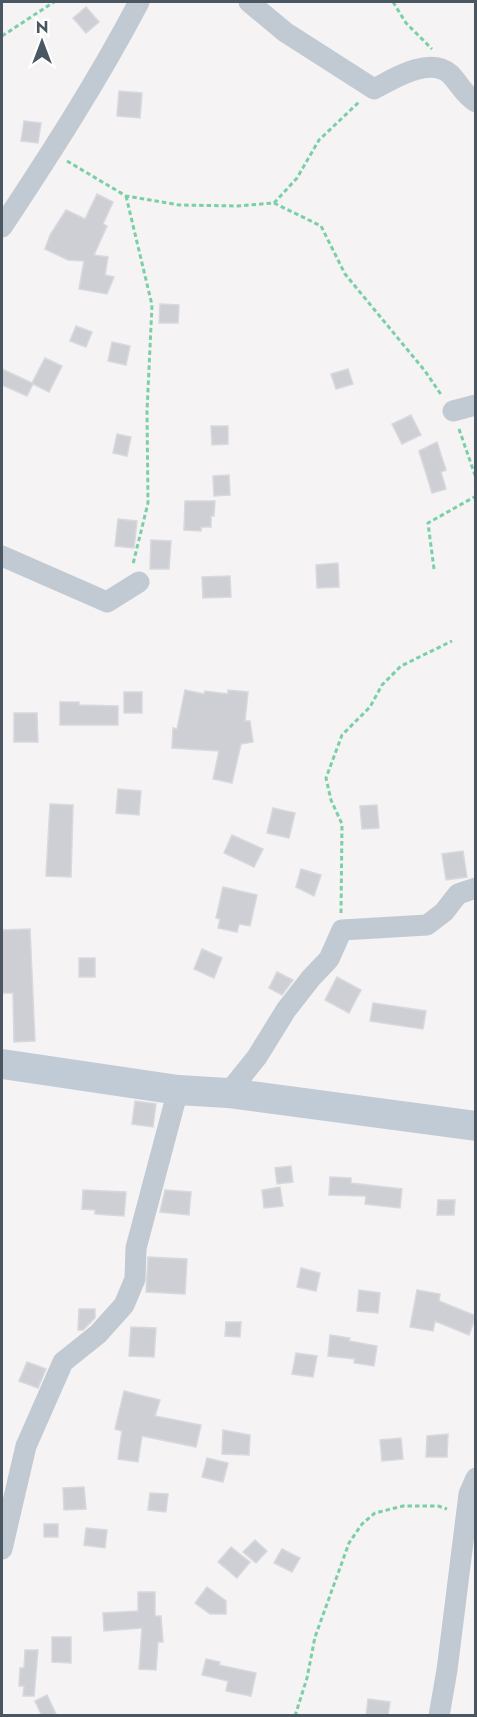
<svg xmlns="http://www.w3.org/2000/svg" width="477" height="1717" viewBox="0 0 477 1717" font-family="Jost,sans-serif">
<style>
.building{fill:#cdcfd5;stroke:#d7d9de;stroke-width:1.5}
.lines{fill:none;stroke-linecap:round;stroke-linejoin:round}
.path{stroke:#7ad0a6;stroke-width:3;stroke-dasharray:4.5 3;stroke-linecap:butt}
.street{stroke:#c1cad2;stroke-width:21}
.secondary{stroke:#c1cbd6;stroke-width:30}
</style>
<rect width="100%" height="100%" fill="#f5f3f3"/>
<path class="building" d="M86,7L99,22L86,33L73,18Z
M119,91L142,93L140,118L117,116Z
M24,121L41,123L38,143L21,141Z
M97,194L113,202L103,224L107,226L94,255L108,257L105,275L114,277L107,294L79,289L84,261L68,260L45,249L50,235L66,210L85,219Z
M160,304L179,305L178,323H159Z
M76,326L92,332L86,347L70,341Z
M112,342L130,346L126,365L108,361Z
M45,358L62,366L49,392L33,384L27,396L2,385V369L32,383Z
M348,369L353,384L336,389L331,374Z
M411,415L421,435L402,444L392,424Z
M211,426H228V444L212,445Z
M117,434L131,437L127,456L113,453Z
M437,442L446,470L441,472L446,489L432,493L419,451Z
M229,475L230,495L214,496L213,476Z
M185,501H215L214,516H211V527H201V531L184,530Z
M118,519L137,521L134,548L115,546Z
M151,540L171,541L169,569H150Z
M338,563L339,587L317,588L316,565Z
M230,576L231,597L203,598L202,577Z
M185,690L204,694L205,691L228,694V690L248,692L245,721H250L253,742L241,744L232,783L213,779L219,751L172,748L173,728L177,729Z
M124,692H142V713H124Z
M60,702H79V705L118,706V725H60Z
M14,713H37L38,742H14Z
M118,789L141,791L139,815L116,813Z
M50,804L73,805L71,877L46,876Z
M377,805L379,828L362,829L360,806Z
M273,808L295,813L289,838L267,833Z
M232,835L263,849L254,867L224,853Z
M463,851L467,877L446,880L442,854Z
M301,869L321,875L314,896L296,887Z
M223,887L257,895L250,926L239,924L237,932L218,928L220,919L216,918Z
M30,929L35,1041L14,1042L13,993H2V930Z
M202,949L222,958L214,978L194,969Z
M79,958H95V977H79Z
M277,972L293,980L282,995L269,988Z
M337,977L361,990L349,1013L325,1000Z
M373,1003L426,1011L423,1029L370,1021Z
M135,1101L156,1104L153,1127L132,1124Z
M291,1166L293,1182L277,1184L275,1168Z
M330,1177L351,1178V1183L402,1189L400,1208L365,1204L366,1196L329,1195Z
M280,1187L283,1206L264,1208L262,1190Z
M83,1190L126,1192L124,1216L95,1214V1210L82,1209Z
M165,1190L191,1192L189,1215L160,1212Z
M438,1200H455L454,1215H437Z
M148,1257L187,1259L185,1294L146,1292Z
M301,1268L320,1273L316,1291L297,1287Z
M359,1290L380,1293L378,1313L357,1311Z
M417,1290L440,1294L439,1301L476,1316L469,1335L435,1321L433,1331L410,1327Z
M79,1309H95V1318L83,1330H78Z
M226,1322H241L240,1337L225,1336Z
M131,1327L156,1328L154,1357L129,1356Z
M330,1335L350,1338L349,1341L377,1346L374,1366L354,1363L355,1359L328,1356Z
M296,1353L317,1356L313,1377L292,1374Z
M27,1362L46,1369L38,1388L19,1381Z
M124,1391L160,1400L155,1416L201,1425L196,1447L142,1436L138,1462L118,1459L122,1431L115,1429Z
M223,1430L250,1435L249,1455L222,1454Z
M448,1434L447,1457H426L427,1436Z
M401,1438L403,1459L382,1461L380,1440Z
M207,1458L228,1463L223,1482L202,1477Z
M84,1487L86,1509L64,1510L63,1488Z
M150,1493L168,1494L166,1512L148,1510Z
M44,1524H58V1537H44Z
M86,1528L107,1530L105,1548L84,1545Z
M255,1540L267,1551L256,1563L243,1552Z
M231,1547L250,1562L237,1578L218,1562Z
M282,1549L300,1558L292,1572L274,1563Z
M207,1587L226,1601V1614H210L195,1603Z
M138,1592H155V1616H161L163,1642H158L156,1670L139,1669L142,1628L104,1631L103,1613L138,1611Z
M52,1637H71V1663L52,1662Z
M25,1650H38L34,1696H23L24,1686H19L20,1668H24Z
M206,1659L220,1662L219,1665L256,1673L251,1696L226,1691L228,1681L202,1675Z
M47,1695L57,1716H42L35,1701Z
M368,1699L390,1702L388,1716H366Z"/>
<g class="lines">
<path class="path" d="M393,2L406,23L432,49
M2,36L54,2
M67,161L126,196L179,205L237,206L274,203L321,226L345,274L425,371L442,396
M126,196L152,305L147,411L148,503L133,564
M274,203L297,178L319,140L359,102
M459,429L476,478
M434,569L428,523L476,496
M341,913L342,824L331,800L326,778L342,735L370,707L382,685L401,666L452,641
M295,1716L307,1678L315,1637L349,1543L362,1524L375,1513L403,1506H438L447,1509"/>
<path class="street" d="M249,2L285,32L374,89C393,79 429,56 450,74C459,83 464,95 476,102
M2,227C51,153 98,80 139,2
M453,411L476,405
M2,556L107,602L139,582
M228,1093L257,1057L286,1010L311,978L329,959L342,930L427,925L444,912L458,894L476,888
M2,1549L26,1446L63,1362L98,1334L124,1305L135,1279L136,1248L178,1090
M439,1716L447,1670L469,1494L476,1478"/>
<path class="secondary" d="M2,1064L178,1090L228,1093L476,1126"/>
</g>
<rect width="477" height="1717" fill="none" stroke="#4a5661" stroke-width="6"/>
<g transform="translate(42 42)" stroke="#ffffff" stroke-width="4.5" paint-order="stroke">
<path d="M0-4.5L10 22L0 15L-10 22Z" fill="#4a5661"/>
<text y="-9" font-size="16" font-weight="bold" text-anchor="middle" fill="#4a5661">N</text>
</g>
</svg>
